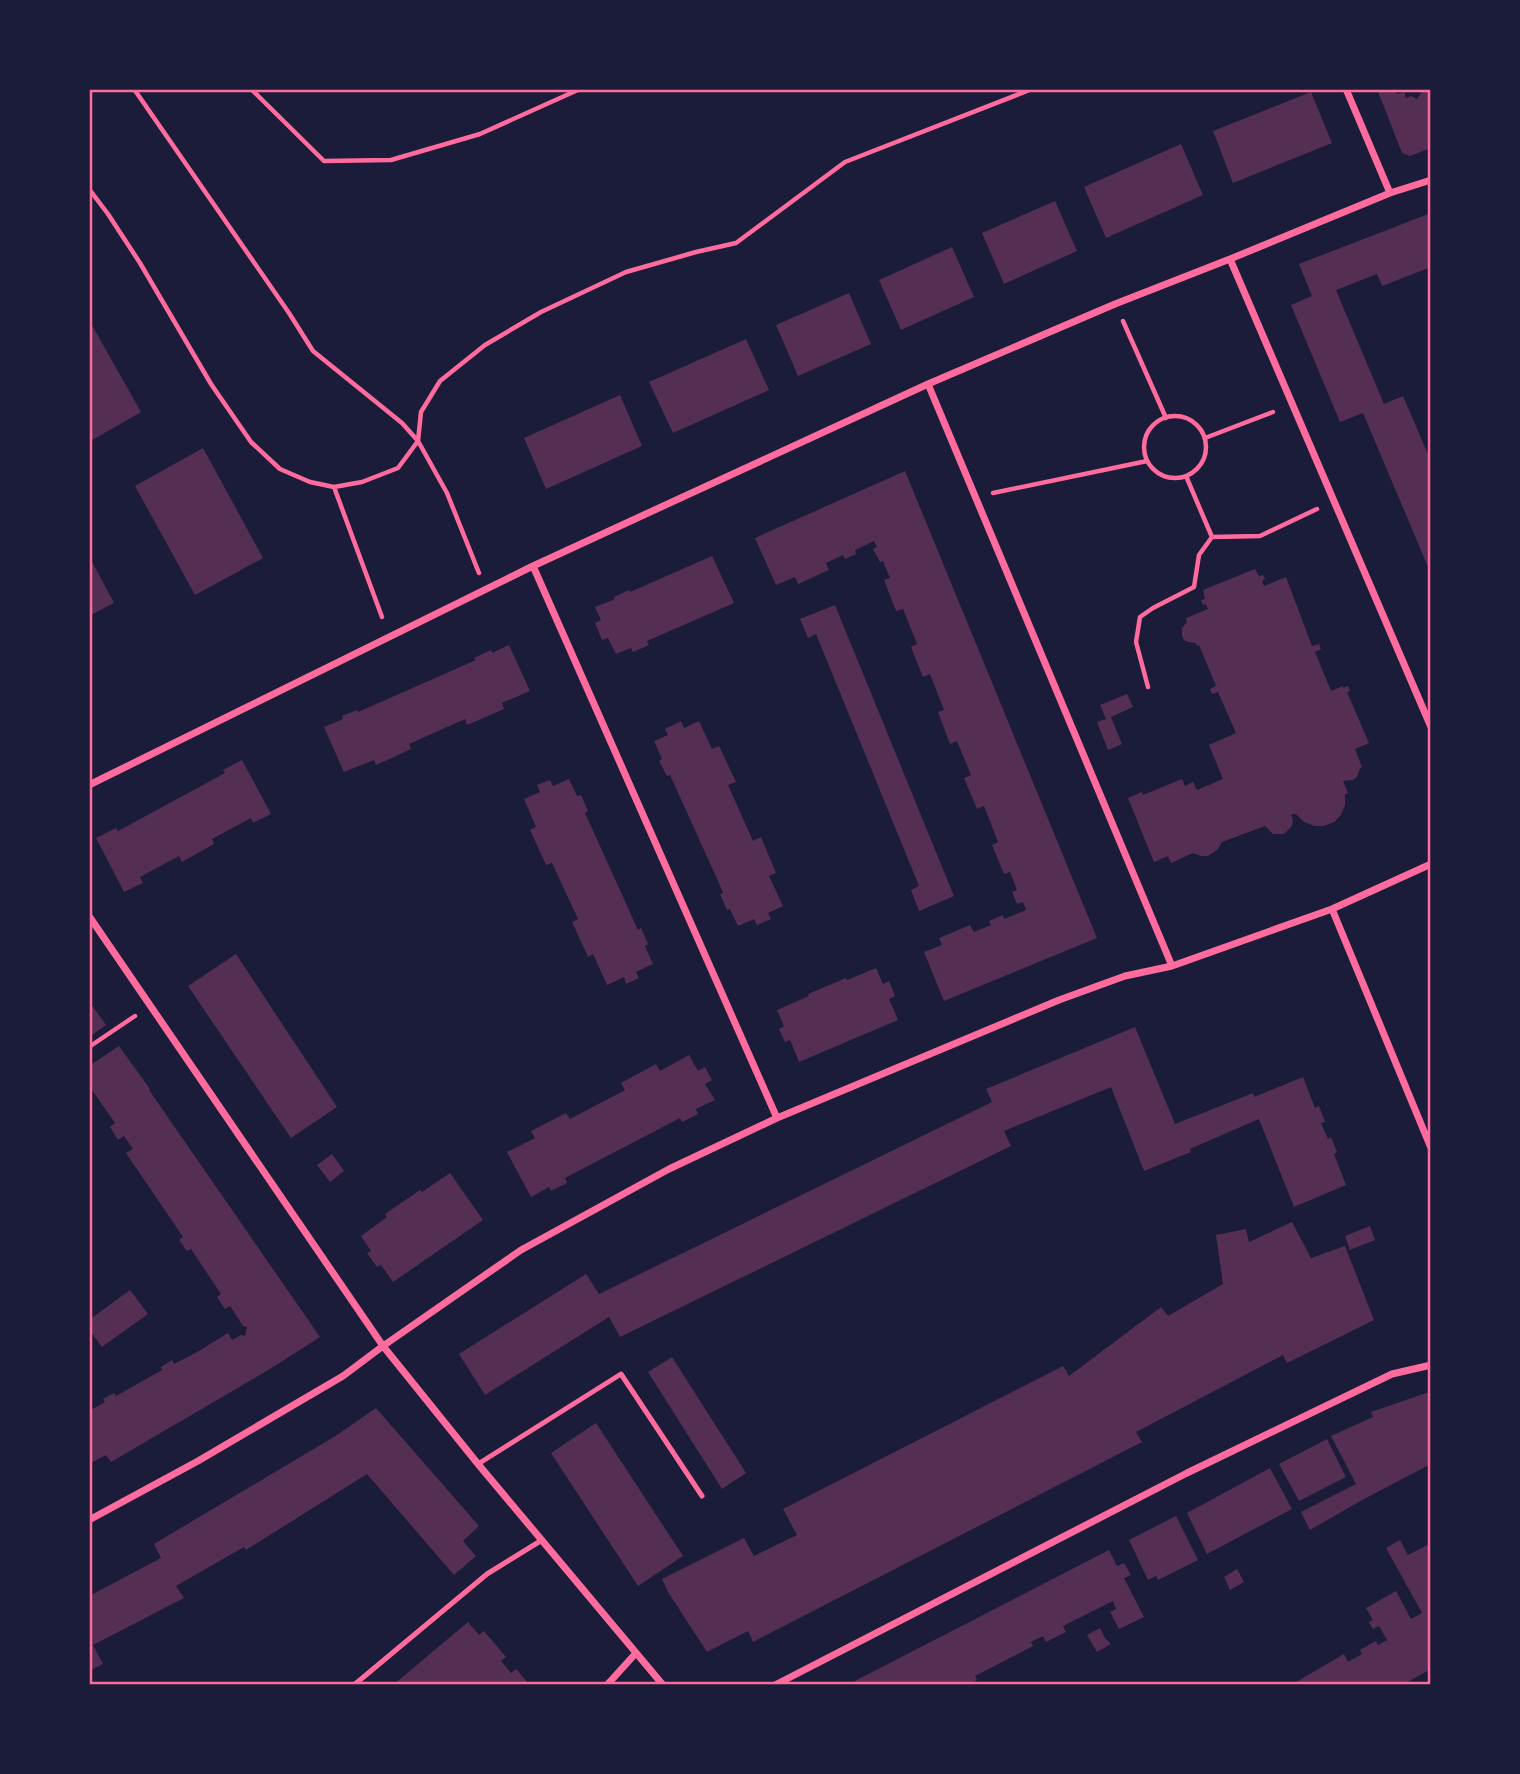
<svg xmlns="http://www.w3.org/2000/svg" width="1520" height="1774" viewBox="0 0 1520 1774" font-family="'Sofia Sans Condensed',sans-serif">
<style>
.building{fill:#542f53}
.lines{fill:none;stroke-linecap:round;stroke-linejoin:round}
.path{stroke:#ff6b9d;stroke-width:4.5}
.service{stroke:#ff6b9d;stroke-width:5}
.minor{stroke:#ff6b9d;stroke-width:7}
.neatline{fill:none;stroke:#ff6b9d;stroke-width:2.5}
</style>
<rect width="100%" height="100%" fill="#1b1b3a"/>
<path class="building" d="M1377,89H1395L1397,94L1404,92L1406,98L1411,96L1417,99L1422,92L1421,89H1431V148L1410,156L1402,153Z
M1311,92L1332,143L1233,183L1213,131Z
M1181,144L1203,195L1106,238L1084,187Z
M1055,201L1077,251L1004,284L982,233Z
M1431,213V267L1382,286L1377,274L1336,290L1384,404L1403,396L1431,461V574L1363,413L1340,422L1291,305L1312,296L1299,264Z
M952,247L974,297L901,330L879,280Z
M849,293L871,344L798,376L776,325Z
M89,320L141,412L89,442Z
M746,339L769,390L673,433L649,382Z
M620,395L642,446L546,489L524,438Z
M203,448L263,558L195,595L135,486Z
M905,471L1097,938L944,1001L924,952L942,945L939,938L970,925L974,932L991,925L989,921L1003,915L1004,919L1026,910L1023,902L1017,904L1012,892L1017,890L1010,872L1004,874L992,845L998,842L984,806L977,809L964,778L971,775L957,741L950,744L938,712L944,710L930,674L923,677L911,647L917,644L903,609L896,611L884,580L890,578L883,561L880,562L873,549L877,547L874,541L855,550L856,554L845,559L843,555L826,563L829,570L798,584L795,577L776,585L755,538Z
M89,556L114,603L89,616Z
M712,556L734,603L647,641L649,645L633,652L631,648L616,654L608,638L602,640L595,623L601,620L595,607L615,599L614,597L629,590L630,592Z
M1255,569L1259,576L1263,575L1265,579L1262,581L1264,586L1286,577L1312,646L1319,644L1321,649L1315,652L1331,691L1343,686V688L1348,686L1350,691L1347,692L1369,743L1355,749L1362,767L1360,768L1357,777L1353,780L1343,781L1348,793L1345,794V805L1341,815L1334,822L1324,826H1314L1304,822L1296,814H1293L1291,815L1293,820L1292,826L1284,834H1273L1265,826L1222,842L1218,849L1208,856H1201L1193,853L1171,863L1168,856L1154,862L1128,798L1142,792L1143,795L1182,779L1185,786L1193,782L1197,790L1223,779L1209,745L1236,733L1218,692L1212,694L1210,689L1216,686L1199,645L1197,646L1196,643L1188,642L1184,640L1182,636V628L1187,622L1186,618L1208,609L1206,604L1203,605L1201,600L1205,599L1203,590Z
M835,605L954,896L919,911L911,890L919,886L816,634L808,638L800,619Z
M509,645L530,691L502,703L504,709L467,725L465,719L409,744L411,749L394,757L376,765L374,760L344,772L324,727L343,719L342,716L357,710L358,712L476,660L474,658L491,650L492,653Z
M1127,694L1133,707L1111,717L1122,744L1108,750L1097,722L1106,719L1100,705Z
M681,721L684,728L699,721L712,749L719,746L736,782L728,785L753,841L761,837L776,873L769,876L783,906L768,913L771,919L757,925L754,919L738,926L730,909L727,910L720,894L723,893L718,881L670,775L667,776L659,761L662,759L654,741L668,735L665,729Z
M242,760L271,814L253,823L251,818L212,839L214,844L182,862L179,856L140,877L143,883L124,892L96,838L116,828L118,831L225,773L223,770Z
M569,779L577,796L581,795L588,811L585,813L638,930L641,928L648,944L645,946L653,964L636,972L639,978L626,984L624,977L607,985L593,954L588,957L572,922L578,919L552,863L546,865L530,830L536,827L524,799L540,792L537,785L550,780L553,786Z
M236,954L337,1107L291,1138L188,986Z
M876,968L883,984L889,981L895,996L889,999L898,1020L799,1062L790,1040L785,1042L779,1029L784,1026L777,1010L809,996L808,994L846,978L847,980Z
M89,1001L106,1025L89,1037Z
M1135,1027L1175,1124L1253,1093L1254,1097L1303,1077L1315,1108L1319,1106L1325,1122L1321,1123L1328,1139L1331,1137L1337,1152L1334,1154L1346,1185L1294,1207L1259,1119L1190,1149L1191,1152L1144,1171L1111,1087L1004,1131L1011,1146L620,1337L609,1317L485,1395L459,1354L586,1274L599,1294L992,1102L986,1089Z
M119,1046L150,1089L149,1090L320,1337L270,1369L111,1462L106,1455L89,1464V1411L105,1402L103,1399L114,1393L116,1396L162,1370L161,1367L172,1360L174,1364L199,1351L228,1333L232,1340L241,1335L245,1336L247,1327L243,1326L230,1306L225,1309L217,1297L221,1294L191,1249L187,1251L179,1240L183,1237L126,1153L133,1149L124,1136L118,1140L110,1127L115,1123L92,1090L89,1091V1066Z
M689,1055L698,1071L705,1067L712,1080L705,1084L715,1100L696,1109L698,1114L682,1122L680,1118L565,1178L567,1183L551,1191L549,1187L531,1197L507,1152L535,1138L531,1131L566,1113L570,1119L625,1090L621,1083L656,1064L660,1071Z
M332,1154L344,1171L330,1182L317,1165Z
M450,1173L483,1220L393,1282L381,1265L377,1267L367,1253L371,1251L361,1236L387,1217L385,1214L420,1190L422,1192Z
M1292,1222L1311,1258L1345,1246L1374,1320L1287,1363L1283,1355L1136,1432L1142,1442L753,1642L748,1631L707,1652L668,1592L662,1579L744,1538L754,1556L797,1535L783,1509L1063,1366L1069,1376L1161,1307L1168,1316L1223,1284L1216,1235L1246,1229L1249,1242Z
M1370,1226L1375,1240L1350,1250L1345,1236Z
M130,1290L148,1314L102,1347L89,1329V1320Z
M672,1357L746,1473L722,1489L648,1372Z
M1429,1392L1431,1398V1457L1428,1459L1431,1464L1364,1499L1310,1530L1301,1512L1356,1484L1331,1436L1373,1417L1371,1412Z
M376,1408L479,1526L463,1541L476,1556L454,1575L367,1474L246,1550L244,1547L176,1586L184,1598L93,1645L103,1664L89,1671V1596L161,1558L154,1544L337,1435Z
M596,1423L683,1556L638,1586L551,1453Z
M1327,1439L1346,1477L1299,1501L1279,1464Z
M1270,1468L1292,1509L1207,1554L1187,1513Z
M1176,1516L1198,1560L1158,1580L1156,1576L1148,1580L1129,1540Z
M1400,1540L1408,1555L1431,1543V1669L1402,1685H1291L1344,1654L1348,1662L1362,1654L1360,1650L1376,1641L1378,1645L1387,1640L1379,1626L1373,1629L1369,1622L1373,1620L1366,1608L1396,1591L1411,1619L1422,1613L1386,1548Z
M1109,1550L1117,1566L1124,1563L1131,1575L1124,1578L1144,1617L1119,1629L1110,1612L1116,1609L1113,1601L1063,1626L1066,1632L1046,1642L1043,1636L1031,1642L1033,1646L975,1676L977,1680L968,1685H847Z
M1237,1569L1244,1582L1230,1590L1224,1577Z
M468,1622L479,1635L484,1631L506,1657L501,1661L511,1673L516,1669L530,1685H393Z
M1100,1628L1105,1638L1111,1644L1097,1652L1087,1635Z"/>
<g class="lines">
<path class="path" d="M134,89L289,313L313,351L402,423L418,441L447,493L479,573
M251,89L324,161L391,160L480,134L580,89
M89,189L108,214L140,263L211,384L251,442L280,469L310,482L334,487L362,482L398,468L418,441L421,412L440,381L485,345L541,312L626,272L696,252L736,243L845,162L1032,89
M1123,321L1166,418
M1144 447a31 31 0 1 1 62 0a31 31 0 1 1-62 0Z
M1205,438L1273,412
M334,487L382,617
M993,493L1147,461
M1212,537L1260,536L1317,509
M1148,687L1136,642L1140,617L1153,608L1194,587L1199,555L1212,537L1186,476
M89,1047L135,1016"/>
<path class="service" d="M478,1464L621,1374L702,1496
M354,1685L487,1574L542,1540"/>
<path class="minor" d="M1346,89L1390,193
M1230,259L1431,727
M928,384L1172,966
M533,566L777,1118
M89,785L533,566L928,384L1115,304L1230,259L1390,193L1431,180
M1332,909L1431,1148
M89,916L383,1346L478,1464L663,1685
M89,1520L198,1461L343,1376L383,1346L521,1250L669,1169L777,1118L1059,1000L1125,976L1172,966L1332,909L1431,864
M607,1685L636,1653
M775,1685L1187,1473L1392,1374L1431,1365"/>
</g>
<rect width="1520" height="1774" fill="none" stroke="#1b1b3a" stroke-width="182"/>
<rect x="91" y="91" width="1338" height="1592" class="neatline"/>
</svg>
